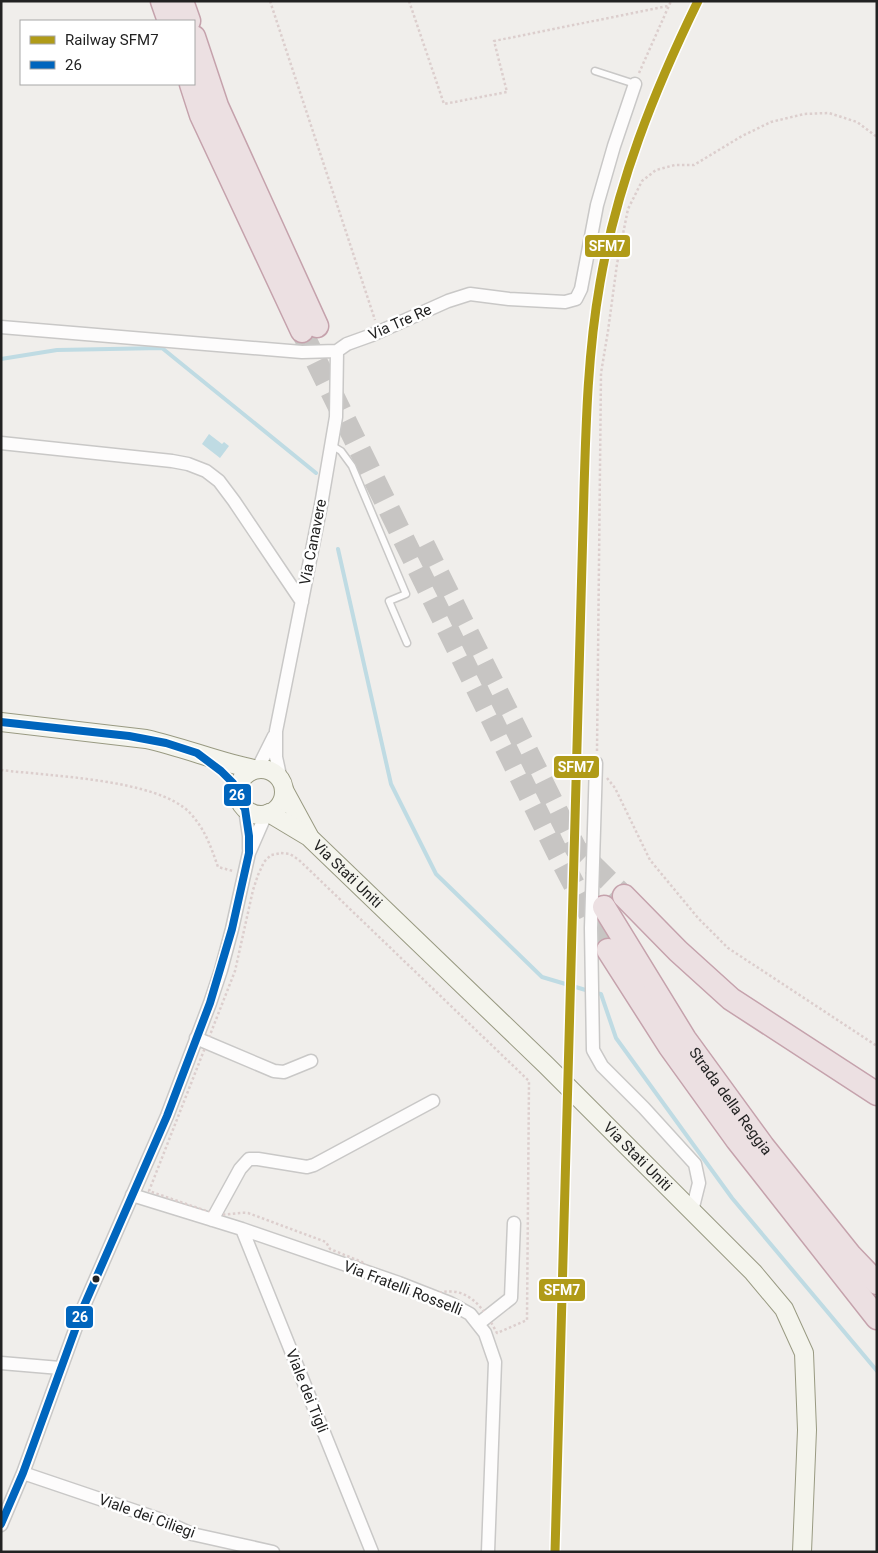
<svg xmlns="http://www.w3.org/2000/svg" width="878" height="1553" viewBox="0 0 878 1553" font-family="Roboto,sans-serif">
<style>
.water{fill:#bfdbe3}
.lines{fill:none;stroke-linecap:round;stroke-linejoin:round}
.stream{stroke:#bfdbe3;stroke-width:4}
.highway-tunnel{stroke:#c7c5c3;stroke-width:22;stroke-dasharray:22 11;stroke-linecap:butt}
.lane-casing{stroke:#c9c8c7;stroke-width:9}
.street-casing{stroke:#c9c8c7;stroke-width:15}
.secondary-casing{stroke:#999a82;stroke-width:20}
.highway-casing{stroke:#c5a2ac;stroke-width:25}
.path{stroke:#dccecd;stroke-width:2.5;stroke-dasharray:2.5 2.5;stroke-linecap:butt}
.lane{stroke:#fdfcfc;stroke-width:6}
.street{stroke:#fdfcfc;stroke-width:12}
.secondary{stroke:#f4f4ed;stroke-width:18}
.highway{stroke:#ece0e2;stroke-width:22}
.bus-1-casing{stroke:#fff;stroke-width:11}
.bus-1{stroke:#0065bd;stroke-width:8}
.rail-1-casing{stroke:#fff;stroke-width:12}
.rail-1{stroke:#b09b18;stroke-width:9}
.bus-dot{fill:#222;stroke:#fff;stroke-width:2}
.labels{text-anchor:middle;dominant-baseline:central;stroke-width:5;stroke-linejoin:round;paint-order:stroke}
.street-label{font-size:15px;fill:#222;stroke:#fff}
.line-badge{stroke:#fff;stroke-width:2}
.badge-label{font-size:14px;text-anchor:middle;font-weight:bold;fill:#fff}
</style>
<rect width="100%" height="100%" fill="#f0eeeb"/>
<path class="water" d="M209,434L222,444L224,442L229,446L220,458L202,444Z"/>
<g class="lines">
<path class="stream" d="M1,359L57,350L162,348L316,473
M338,549L391,784L436,874L542,977L589,991
M595,993L601,994L616,1038L732,1198L877,1371"/>
<path class="highway-tunnel" d="M302,332L557,852L608,950
M424,545L576,849L624,896"/>
<defs>
<path id="lane" d="M595,71L635,84
M331,445L341,451L352,466L406,594L389,601L407,643"/>
<path id="street" d="M1,327L302,352L337,351L347,344L372,335L448,301L470,294L509,299L565,302L576,299L581,289L597,205L614,146L635,84
M1,443L172,461L188,464L206,471L219,481L234,501L302,602
M596,763L591,928L593,1050L602,1066L644,1108L695,1164L699,1183L692,1211
M258,768L274,736
M281,780L276,757V731L321,505L336,417L337,351
M245,809L249,836V849
M196,1038L274,1071L284,1072L311,1061
M132,1195L242,1229L399,1283L450,1303L470,1314L485,1333L495,1362L488,1552
M212,1220L240,1169L249,1159H258L307,1167L314,1165L433,1101
M242,1229L372,1552
M478,1324L511,1298L514,1223
M1,1363L60,1368
M23,1473L159,1519L192,1534L273,1552
M1,1525L23,1473L83,1308L167,1116L210,1003L221,970L232,929L249,853L266,814"/>
<g id="secondary">
<path d="M1,722L146,739C183,747 218,762 254,769"/>
<circle cx="261" cy="792" r="23"/>
<path d="M284,790L309,836"/>
<path id="s1" d="M269,813L309,837L546,1065L753,1272L784,1309L804,1353L807,1430L802,1552"/>
</g>
<g id="highway">
<path d="M162,1L169,21"/>
<path d="M182,1L189,21"/>
<path d="M194,37L217,106L317,326"/>
<path d="M191,84L201,115L302,331"/>
<path d="M624,896L678,951L731,999L877,1094"/>
<path id="s2" d="M604,907L685,1039L763,1146L851,1256L877,1283"/>
<path d="M608,950L670,1047L737,1140L877,1318"/>
</g>
</defs>
<use href="#lane" class="lane-casing"/>
<use href="#street" class="street-casing"/>
<use href="#secondary" class="secondary-casing"/>
<use href="#highway" class="highway-casing"/>
<path class="path" d="M270,1L375,320
M409,1L444,104L507,92L494,41L668,6
M639,73L671,1
M597,751L601,373L608,331L617,264L628,209L642,181L656,170L675,165H694L742,136L771,122L804,114L829,113L857,122L877,137
M1,770C48,776 158,779 190,813C205,829 211,847 218,867L233,871
M607,778L615,788L650,860L698,918L728,948L877,1046
M281,853L290,854L299,860L529,1081L527,1320L497,1333C484,1309 469,1285 438,1293L368,1268L362,1262L330,1249L326,1242L248,1213C236,1212 226,1216 215,1214L149,1191L235,971L253,890L258,875L264,862L271,855Z"/>
<use href="#lane" class="lane"/>
<use href="#street" class="street"/>
<use href="#secondary" class="secondary"/>
<use href="#highway" class="highway"/>
<defs>
<path id="bus-1" d="M1,722L129,736L166,743L197,753L221,771L233,783L239,800L245,809L249,836V853L232,929L210,1003L167,1116L83,1308L23,1473L1,1524"/>
</defs>
<use href="#bus-1" class="bus-1-casing"/>
<use href="#bus-1" class="bus-1"/>
<defs>
<path id="rail-1" d="M555,1552L584,490C586,421 588,351 600,283C617,184 654,91 698,1"/>
</defs>
<use href="#rail-1" class="rail-1-casing"/>
<use href="#rail-1" class="rail-1"/>
</g>
<circle class="bus-dot" cx="96" cy="1279" r="4.5"/>
<g class="labels">
<g class="street-label">
<text transform="translate(400 322) rotate(-24)">Via Tre Re</text>
<text transform="translate(313 542) rotate(-79)">Via Canavere</text>
<text stroke="none"><textPath href="#s1" startOffset="100">Via Stati Uniti</textPath></text>
<text stroke="none"><textPath href="#s2" startOffset="232">Strada della Reggia</textPath></text>
<text stroke="none"><textPath href="#s1" startOffset="505">Via Stati Uniti</textPath></text>
<text transform="translate(403 1288) rotate(21)">Via Fratelli Rosselli</text>
<text transform="translate(307 1391) rotate(68)">Viale dei Tigli</text>
<text transform="translate(147 1516) rotate(20)">Viale dei Ciliegi</text>
</g>
</g>
<g class="line-badge">
<rect x="584" y="234" width="47" height="24" rx="5" fill="#b09b18"/>
<rect x="553" y="755" width="47" height="24" rx="5" fill="#b09b18"/>
<rect x="223" y="783" width="29" height="24" rx="5" fill="#0065bd"/>
<rect x="538" y="1278" width="48" height="24" rx="5" fill="#b09b18"/>
<rect x="65" y="1305" width="29" height="24" rx="5" fill="#0065bd"/>
</g>
<g class="badge-label">
<text x="607" y="251">SFM7</text>
<text x="576" y="772">SFM7</text>
<text x="237" y="800">26</text>
<text x="562" y="1295">SFM7</text>
<text x="80" y="1322">26</text>
</g>
<rect width="878" height="1553" fill="none" stroke="#222222" stroke-width="5"/>
<rect x="20" y="20" width="175" height="65" fill="#ffffff" stroke="#a7a7a7"/>
<rect x="30" y="36" width="25" height="8" fill="#b09b18" stroke="#a7a7a7"/>
<text x="65" y="45" font-size="15" fill="#222222">Railway SFM7</text>
<rect x="30" y="61" width="25" height="8" fill="#0065bd" stroke="#a7a7a7"/>
<text x="65" y="70" font-size="15" fill="#222222">26</text>
</svg>
